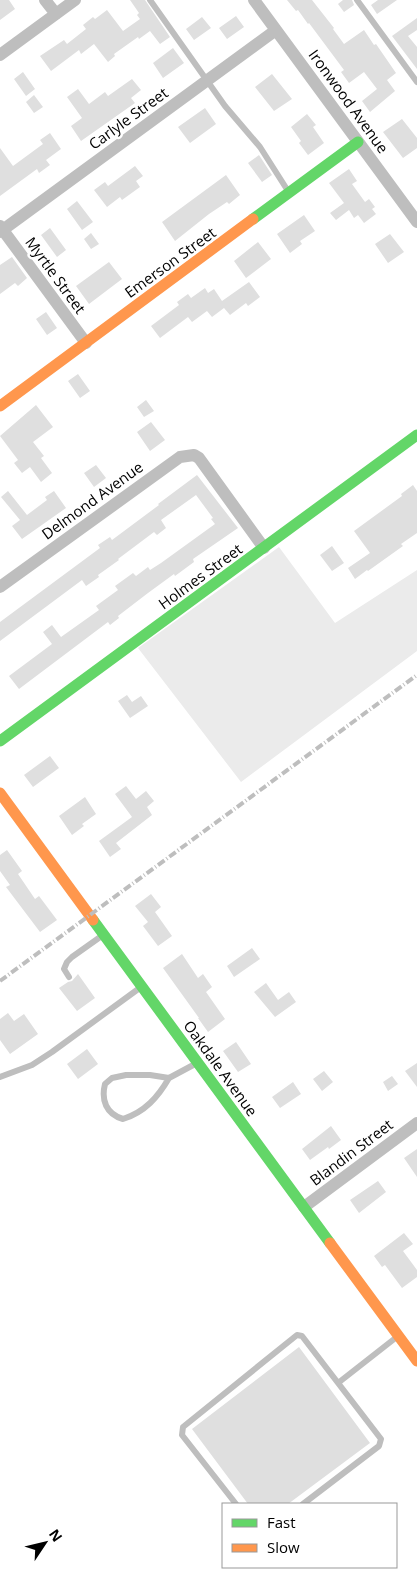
<svg xmlns="http://www.w3.org/2000/svg" width="417" height="1588" viewBox="0 0 417 1588" font-family="'Open Sans',sans-serif">
<style>
.green{fill:#ebebeb}
.building{fill:#dfdfdf}
.lines{fill:none;stroke-linecap:round;stroke-linejoin:round}
.lane{stroke:#bebebe;stroke-width:6}
.street{stroke:#bebebe;stroke-width:12}
.fast{stroke:#63d668;stroke-width:11}
.slow{stroke:#ff974d;stroke-width:11}
.rail{stroke:#bebebe;stroke-width:4;stroke-dasharray:8 2.5 1 2.5;stroke-linecap:butt}
.labels{text-anchor:middle;dominant-baseline:central;stroke-width:5;stroke-linejoin:round;paint-order:stroke}
.street-label{font-size:15px;fill:#000;stroke:#fff}
</style>
<rect width="100%" height="100%" fill="#fff"/>
<path class="green" d="M279,547L335,623L417,570V651L241,782L138,648Z"/>
<path class="building" d="M0,0H9L15,9L0,20Z
M130,0H145L170,37L160,44L150,31L139,39L138,37L114,54L115,56L108,62L94,44L81,54L79,50L51,71L40,56L64,40L67,44L86,29L83,25L93,17L95,19L107,10L123,31L140,19L137,15L139,13Z
M287,0H312L334,28L333,29L344,44L364,30L374,45L376,44L396,73L387,80L395,91L370,112L362,101L377,89L364,72L349,83L341,72L344,70L309,23L308,24L298,10L296,11Z
M343,0H352L354,5L344,12L338,4Z
M378,0H397L377,14L371,5Z
M236,16L244,27L227,39L219,28Z
M202,17L211,28L194,40L186,29Z
M417,18V30L408,36L417,47V69L392,36Z
M173,48L184,63L163,78L153,63Z
M23,72L35,89L26,96L14,79Z
M272,74L292,99L274,111L255,87Z
M132,79L141,90L131,98L135,103L81,141L71,126L82,118L67,97L78,89L89,104L105,92L108,96Z
M34,95L43,107L34,113L26,102Z
M205,108L216,124L190,143L178,127Z
M307,114L316,125L313,127L324,143L308,155L299,143L301,141L291,127Z
M402,119L417,138V148L403,158L383,132Z
M50,133L61,149L46,160L50,165L39,173L37,169L0,196V148L13,166L43,144L40,140Z
M259,155L272,175L262,182L248,163Z
M135,166L143,176L136,181L140,187L122,200L120,197L107,207L94,190L105,182L108,186Z
M349,169L357,181L352,184L365,202L369,199L375,207L372,209L376,214L364,223L358,215L354,218L349,210L336,220L330,213L344,203L329,183Z
M226,175L240,195L229,204L227,202L209,214L175,241L162,222Z
M77,201L93,222L82,230L67,209Z
M304,215L315,231L300,241L302,244L290,253L277,234Z
M50,228L66,250L57,257L41,235Z
M91,233L99,244L91,249L84,239Z
M390,234L404,252L388,263L375,244Z
M258,242L271,259L246,278L234,261Z
M12,257L27,278L18,286L15,283L0,294V265Z
M109,262L122,279L89,304L76,286Z
M249,282L260,297L248,306L246,303L230,315L224,308L212,317L207,311L192,322L188,317L160,338L151,326L179,305L177,302L188,294L191,298L205,288L208,293L214,289L222,301Z
M46,312L57,328L47,335L36,319Z
M78,374L90,391L80,398L68,381Z
M146,400L154,411L144,417L137,407Z
M36,405L53,427L33,442L44,456L41,458L52,473L41,482L30,467L22,473L14,463L18,460L0,436Z
M151,422L165,440L150,451L137,432Z
M96,465L106,478L94,487L84,473Z
M197,475L238,528L193,559L194,562L175,576L174,574L148,593L118,616L119,618L110,625L108,622L19,689L9,676L52,644L43,632L52,625L61,637L99,610L96,606L118,590L115,586L133,573L136,576L148,567L150,570L161,563L215,524L211,519L213,518L196,495L161,520L166,528L157,535L154,532L118,559L119,560L98,575L99,577L86,586L82,580L78,583L0,641V622L100,548L98,545L110,537L112,540L159,505L158,504Z
M413,485L417,491V533L401,544L403,546L368,571L367,570L355,579L348,568L370,553L354,531L402,496L401,494Z
M8,491L27,515L47,500L45,497L54,491L66,508L22,539L12,526L20,520L1,497Z
M332,546L344,563L332,571L320,555Z
M127,695L132,702L141,696L148,706L130,718L118,701Z
M50,756L59,768L33,787L24,775Z
M126,786L136,799L146,791L154,801L147,807L152,815L116,843L121,849L110,857L99,841L132,817L115,794Z
M85,797L96,814L82,824L84,826L72,835L59,816Z
M7,850L22,871L18,874L35,899L39,896L57,920L40,932L6,887L10,885L0,871V855Z
M151,894L161,907L155,912L172,936L158,946L143,926L148,922L135,906Z
M252,948L260,959L234,977L227,966Z
M182,954L198,978L203,974L212,987L206,992L225,1019L208,1032L198,1018H199L163,968Z
M78,974L95,998L77,1011L59,988L68,982L72,981Z
M266,983L278,1000L289,992L296,1002L275,1017L254,992Z
M8,1013L14,1021L24,1014L38,1034L10,1054L0,1040V1019Z
M236,1042L251,1064L238,1072L223,1051Z
M87,1049L98,1064L78,1079L67,1064Z
M417,1063V1087L405,1071Z
M324,1071L333,1082L322,1091L313,1079Z
M392,1076L398,1084L388,1091L383,1082Z
M293,1082L301,1094L280,1108L272,1097Z
M331,1126L341,1140L329,1149L328,1147L310,1160L302,1149Z
M417,1149V1177L404,1158Z
M378,1181L386,1192L359,1213L350,1200Z
M404,1233L413,1244L403,1251L417,1270V1277L402,1288L385,1265L382,1267L374,1256Z
M299,1347L370,1443L288,1504H248L192,1429Z"/>
<g class="lines">
<path class="lane" d="M150,0L225,106L260,147L288,191
M357,0L417,82
M69,977L64,969L67,962L72,957L103,935
M0,1077L32,1065L52,1052L141,987
M169,1078C158,1097 145,1112 123,1119C106,1114 101,1100 105,1084L112,1078L126,1075H150L169,1078L197,1063
M338,1383L398,1336
M236,1504L182,1435L183,1427L297,1335L302,1336L381,1439L379,1446L303,1504"/>
<path class="street" d="M45,0L56,14
M254,0L417,222
M0,55L75,0
M0,226L86,343
M0,232L276,30
M0,587L180,457L194,455L199,458L264,548
M304,1207L417,1123"/>
<path class="fast" d="M253,219L358,142
M0,741L417,435
M93,920L330,1243"/>
<path class="slow" d="M0,406L253,219
M0,793L93,920
M330,1243L417,1361"/>
<path class="rail" d="M0,981L417,675"/>
</g>
<g class="labels">
<g class="street-label">
<text transform="translate(349 101) rotate(54)">Ironwood Avenue</text>
<text transform="translate(128 118) rotate(-36)">Carlyle Street</text>
<text transform="translate(170 262) rotate(-36)">Emerson Street</text>
<text transform="translate(56 275) rotate(54)">Myrtle Street</text>
<text transform="translate(92 500) rotate(-36)">Delmond Avenue</text>
<text transform="translate(200 576) rotate(-36)">Holmes Street</text>
<text transform="translate(221 1068) rotate(54)">Oakdale Avenue</text>
<text transform="translate(351 1152) rotate(-37)">Blandin Street</text>
</g>
</g>
<rect x="222" y="1503" width="175" height="65" fill="#ffffff" stroke="#999999"/>
<rect x="232" y="1519" width="25" height="8" fill="#63d668" stroke="#999999"/>
<text x="267" y="1528" font-size="15" fill="#000000">Fast</text>
<rect x="232" y="1544" width="25" height="8" fill="#ff974d" stroke="#999999"/>
<text x="267" y="1553" font-size="15" fill="#000000">Slow</text>
<g transform="translate(45 1543) rotate(55)" stroke="#ffffff" stroke-width="4" paint-order="stroke">
<path d="M0-4L9 19L0 12L-9 19Z" fill="#000000"/>
<text y="-8" font-size="14" font-weight="bold" text-anchor="middle" fill="#000000">N</text>
</g>
</svg>
